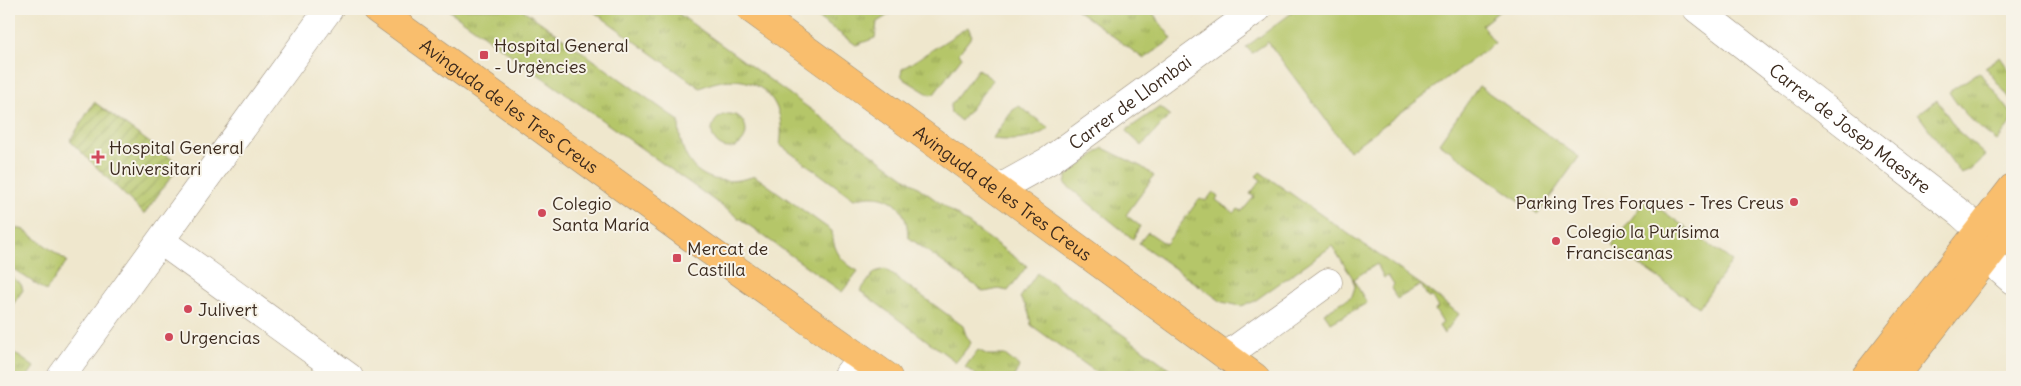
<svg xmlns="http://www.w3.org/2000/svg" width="2021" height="386" viewBox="0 0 2021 386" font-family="Delius,sans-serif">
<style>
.grass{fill:url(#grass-tufts);stroke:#787844}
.park{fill:#b5c669;stroke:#787844}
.garden{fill:url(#garden-furrows);stroke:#787844}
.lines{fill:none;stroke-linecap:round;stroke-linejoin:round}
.minor-casing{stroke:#958876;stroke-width:29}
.major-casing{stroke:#958876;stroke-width:29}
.minor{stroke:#fff;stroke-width:28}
.major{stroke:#f9be6d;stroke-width:28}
.poi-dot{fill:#d1495b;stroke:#f7f3e8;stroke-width:2}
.labels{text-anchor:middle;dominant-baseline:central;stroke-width:4;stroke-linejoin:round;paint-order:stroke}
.poi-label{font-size:18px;fill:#3b2a1e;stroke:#f7f3e8;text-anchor:start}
.street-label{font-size:18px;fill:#3b2a1e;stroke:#f7f3e8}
</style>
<defs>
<pattern id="grass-tufts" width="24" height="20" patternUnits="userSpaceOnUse" patternTransform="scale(1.25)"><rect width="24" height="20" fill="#b5c669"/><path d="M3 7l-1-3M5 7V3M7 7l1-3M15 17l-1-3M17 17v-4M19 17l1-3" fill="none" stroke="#94a156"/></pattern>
<pattern id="garden-furrows" width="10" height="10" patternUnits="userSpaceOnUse" patternTransform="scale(1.25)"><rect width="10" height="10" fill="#b5c669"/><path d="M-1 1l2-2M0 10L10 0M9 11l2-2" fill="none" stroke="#94a156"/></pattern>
</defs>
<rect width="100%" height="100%" fill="#f7f3e8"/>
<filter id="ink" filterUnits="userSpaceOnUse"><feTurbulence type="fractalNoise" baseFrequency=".02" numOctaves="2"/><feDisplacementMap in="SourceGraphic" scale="10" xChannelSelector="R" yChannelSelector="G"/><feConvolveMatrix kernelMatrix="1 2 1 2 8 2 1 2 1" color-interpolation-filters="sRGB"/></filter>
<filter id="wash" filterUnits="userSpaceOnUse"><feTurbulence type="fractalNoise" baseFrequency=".0096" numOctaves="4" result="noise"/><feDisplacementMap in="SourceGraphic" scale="20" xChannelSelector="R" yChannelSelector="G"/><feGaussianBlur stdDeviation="1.12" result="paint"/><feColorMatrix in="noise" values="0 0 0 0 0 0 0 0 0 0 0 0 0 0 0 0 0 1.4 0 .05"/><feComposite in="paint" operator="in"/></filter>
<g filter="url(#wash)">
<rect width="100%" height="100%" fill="#efe7cd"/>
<path class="grass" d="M447,9H522L679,121C679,170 710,191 755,176L832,231C833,250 841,262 858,271L842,292Z
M590,9H672L1027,266L1008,291L999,289L984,292L908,237C908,204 885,189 854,199L780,145C789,92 747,66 700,88Z
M806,9H898L877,22L875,38L856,45Z
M1076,9H1150L1172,39L1144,59Z
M968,27L972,36L959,53L962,57L934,94L930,95L904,79L901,75L902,69Z
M2000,57L2012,74V101L1985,67Z
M978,69L993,80L961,121L951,113L950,106Z
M1979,72L2012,114V122L1997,141C1978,127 1961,112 1949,92Z
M1937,100L1958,131L1986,156L1969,171L1961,174L1918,114Z
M1019,106L1049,128C1032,141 1012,141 992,139L1013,110Z
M1160,107L1170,115L1142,146L1127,132L1128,129Z
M712 131a17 17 0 1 1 34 0a17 17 0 1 1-34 0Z
M1103,148L1142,167L1154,176L1126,215L1140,226L1133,239L1065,184L1067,176Z
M1260,172L1423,286L1459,314L1444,334L1439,326L1443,323L1435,310L1438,308L1432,297L1428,298L1421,285L1397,299L1391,288L1394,285L1388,276L1384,278L1377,264L1353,279L1367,303L1331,323L1324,313L1352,296L1355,287L1352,277L1332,246L1253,302L1241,306L1222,302L1139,243L1148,232L1166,244L1200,198L1206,201L1213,192L1218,196L1216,200L1234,213L1238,209L1242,211L1254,197L1250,194L1261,180L1256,176Z
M17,228L24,230L67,261L46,291L9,266V230Z
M885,269L963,326L966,335L971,343L956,362L860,291L875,272Z
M1037,273H1038L1181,377H1103L1031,325C1030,314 1027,307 1020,298Z
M9,275L21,284L23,290L9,310Z
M9,349L34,367L27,377H9Z
M978,350L988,355H1005L1019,366L1015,377H979L965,367Z"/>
<path class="park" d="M1297,9H1502L1482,25L1495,43L1349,151L1268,42L1252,53L1246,47Z
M1479,86L1579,157L1538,214L1439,143Z
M1646,199L1732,261L1699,307L1612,245Z"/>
<path class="garden" d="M94,102L180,165L144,214L70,141Z"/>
</g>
<g filter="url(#ink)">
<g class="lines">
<defs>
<g id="minor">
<path id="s1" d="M1697,9L1961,214L1980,231L1987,258L2012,280"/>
<path id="s2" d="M998,189L1050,160L1257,9"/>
<path d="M161,241L349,377"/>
<path d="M1226,356L1328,282"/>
<path d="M61,377L329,9"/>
<path d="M846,377L861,358"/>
</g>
<g id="major">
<path id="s3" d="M376,9L703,246L888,377"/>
<path id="s4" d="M751,9L1255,377"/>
<path d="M1865,377L2012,188"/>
<path d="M1895,377L2012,226"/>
</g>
</defs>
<use href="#minor" class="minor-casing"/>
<use href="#major" class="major-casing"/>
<use href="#minor" class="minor"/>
<use href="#major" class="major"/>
</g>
</g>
<g class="poi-dot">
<rect x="479" y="50" width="10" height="10" rx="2.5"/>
<path d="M95.5 149.5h5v5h5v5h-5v5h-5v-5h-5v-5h5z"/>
<circle cx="1794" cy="202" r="5"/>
<circle cx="542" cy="213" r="5"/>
<circle cx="1556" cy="241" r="5"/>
<rect x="672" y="253" width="10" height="10" rx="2.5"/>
<circle cx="188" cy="309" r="5"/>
<circle cx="169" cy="337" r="5"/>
</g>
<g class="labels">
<g class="poi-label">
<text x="494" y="45">Hospital General<tspan x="494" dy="21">- Urgències</tspan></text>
<text x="109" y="147">Hospital General<tspan x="109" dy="21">Universitari</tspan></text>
<text x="1784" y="202" text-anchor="end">Parking Tres Forques - Tres Creus</text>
<text x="552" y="203">Colegio<tspan x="552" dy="21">Santa María</tspan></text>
<text x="1566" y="231">Colegio la Purísima<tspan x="1566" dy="21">Franciscanas</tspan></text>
<text x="687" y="248">Mercat de<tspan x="687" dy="21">Castilla</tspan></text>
<text x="198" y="309">Julivert</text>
<text x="179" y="337">Urgencias</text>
</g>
<g class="street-label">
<text stroke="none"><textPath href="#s2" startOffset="158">Carrer de Llombai</textPath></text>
<text stroke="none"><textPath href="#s3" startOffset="165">Avinguda de les Tres Creus</textPath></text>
<text stroke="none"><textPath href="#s1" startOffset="194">Carrer de Josep Maestre</textPath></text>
<text stroke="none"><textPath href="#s4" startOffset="312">Avinguda de les Tres Creus</textPath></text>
</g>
</g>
<rect width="2021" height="386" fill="none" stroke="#f7f3e8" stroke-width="30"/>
</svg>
